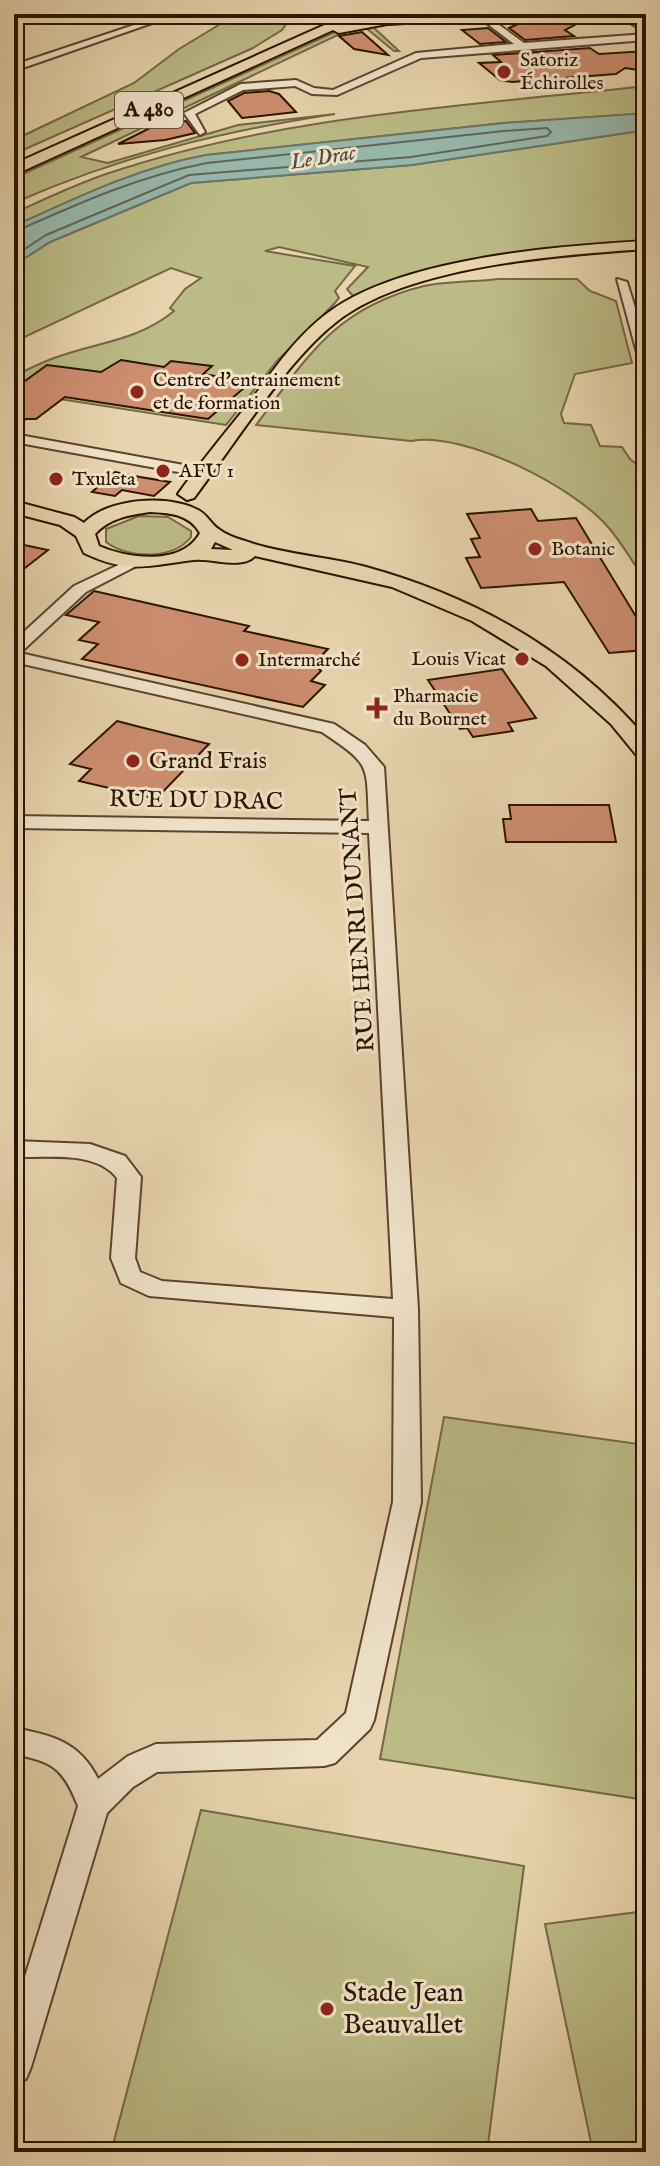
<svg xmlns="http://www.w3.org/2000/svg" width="660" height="2166" viewBox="0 0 660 2166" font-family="'IM FELL English',serif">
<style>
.green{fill:#bbbb86;stroke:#746843;stroke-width:2}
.water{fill:#97b8ac;stroke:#6c7667;stroke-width:2}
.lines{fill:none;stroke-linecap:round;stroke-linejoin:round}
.shore{stroke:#626656;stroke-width:2}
.building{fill:#cd8e70;stroke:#2c1400;stroke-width:2}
.minor-casing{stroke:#5b442c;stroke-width:4}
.major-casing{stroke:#2c1400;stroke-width:4}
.highway-casing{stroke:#2c1400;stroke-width:4}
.minor{fill:#f0e3ca;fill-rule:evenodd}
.major{fill:#e8d4ae;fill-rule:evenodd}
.highway{fill:#e8d4ae;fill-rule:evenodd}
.poi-dot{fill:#8f2418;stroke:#f0e3ca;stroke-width:3}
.labels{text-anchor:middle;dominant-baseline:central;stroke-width:6;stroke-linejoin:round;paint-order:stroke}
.far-poi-label{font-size:20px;fill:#2c1400;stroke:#f0e3ca;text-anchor:start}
.shield{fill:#f0e3ca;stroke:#67523d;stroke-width:2}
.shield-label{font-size:22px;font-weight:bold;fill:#2c1400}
.far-water-label{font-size:22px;font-style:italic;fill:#514d3c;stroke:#f0e3ca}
.poi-label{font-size:24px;fill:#2c1400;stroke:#f0e3ca;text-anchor:start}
.street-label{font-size:24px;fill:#2c1400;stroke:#f0e3ca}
.near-poi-label{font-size:28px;fill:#2c1400;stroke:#f0e3ca;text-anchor:start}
</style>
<rect width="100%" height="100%" fill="#e8d4ae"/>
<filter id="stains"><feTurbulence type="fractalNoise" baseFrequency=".0025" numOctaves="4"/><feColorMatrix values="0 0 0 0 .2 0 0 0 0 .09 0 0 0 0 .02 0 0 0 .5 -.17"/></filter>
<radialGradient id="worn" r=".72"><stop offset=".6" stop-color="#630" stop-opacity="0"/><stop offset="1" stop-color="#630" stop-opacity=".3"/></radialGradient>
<path class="green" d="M237,14H293L282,30L253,48L14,154V140L134,83L179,49Z
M476,18L485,23L475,19L372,26L399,51H394L366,28L346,31L81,157L108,163L238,125L335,114C223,131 117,157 14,203V178L337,31L361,25Z
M646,86V113L639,114L504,123L206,155C137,168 78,197 14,226V213C45,199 76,184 109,173C282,115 466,106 646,86Z
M646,130V241L425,270L353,296L347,289L368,267L279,247L265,251L355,266L335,291L339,298L334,304L277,361L226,425L14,392V376C27,370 40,363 54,358C97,342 138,341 174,311L170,308L185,289L201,278L171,268L14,342V265L50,242L191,183L412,165Z
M499,279H577L590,291L616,301L632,363L575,374L561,414L564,423L591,425L600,446L622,447L630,459L646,471V582C634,564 622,543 608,527C573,486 464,431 411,441L256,425C308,356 335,308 424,286C448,281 475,282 499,279Z
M139,516L168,517L191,531V537C173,560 128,559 106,542V529Z
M444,1417L646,1445V1800L380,1759Z
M201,1810L524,1866L487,2152H111Z
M646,1911V2152H593L545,1924Z"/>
<path class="water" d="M646,113V130L412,165L191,183L50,242L14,265V226C78,197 137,168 206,155L504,123Z"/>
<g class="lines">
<path class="shore" d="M14,232C77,204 139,176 207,163L504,131L547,128L551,132L547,136L411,157L189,175L46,235L14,256"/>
</g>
<path class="building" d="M595,14L565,30L574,36L525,40L509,28L531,18Z
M488,28L506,42L480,44L462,30Z
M362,32L388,55L354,49L339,36Z
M590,48L599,54L646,51V71L625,68L616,74L512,82L500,80L479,63L501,62L493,55Z
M269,91L279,94L296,112L242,118L228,101L244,93Z
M186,121L195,133L165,140L118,144L158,124Z
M121,360L164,367L171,361L212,366L203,374L251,382L208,419L65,397L36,419H26L14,428V389L47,365L101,372Z
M115,472L140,477L170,482L154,496L122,490L115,496L92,492Z
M531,509L538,521L576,518L646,633V650L609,653L564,582L481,588L466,558L480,557L471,539L480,538L467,514Z
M24,545L48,550L25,568L14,565V552Z
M94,591L249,626L244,631L328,649L314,663L321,671L311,681L325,685L303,707L82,659L98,644L79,640L99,622L66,615Z
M502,669L536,718L508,723L513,731L473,737L467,728L460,729L428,680Z
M117,721L140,727L209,744L156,799L79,781L91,769L70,764Z
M509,805H609L616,842H506L503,819H511Z"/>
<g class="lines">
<defs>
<path id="minor" d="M104,14L143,21L178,14L14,71V65L134,25L103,19Z
M484,14L524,43L646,34V40L421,58L337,95L312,94L295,86L243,90L195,114L205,132L200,135L184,113L241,84L296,80L314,88L333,90L416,53L514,44L476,15Z
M617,14H627L646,26V33Z
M617,279L627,282L646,343V368L640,364Z
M14,434L200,468L207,472L200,476L14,442Z
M131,559L144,562L86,592L20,653L334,724L365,745L384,767L418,1309L421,1502L374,1720L370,1729L335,1763L324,1766L157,1772L133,1787L107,1813L31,2067L26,2079L14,2084V2012L78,1806C63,1768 53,1762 14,1754V1728C52,1735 80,1742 98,1779L128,1756L156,1744L317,1740L346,1713L393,1502L394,1317L149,1296L121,1283L111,1258L117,1178C96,1150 46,1158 14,1157V1141L90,1144L125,1156L141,1177L135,1258L140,1272L162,1281L393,1299L369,833L14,828V816L369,821C366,763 372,766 322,732L14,662V641L74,586Z"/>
<path id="major" d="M646,241V249C558,255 405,266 335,323C286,362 233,446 194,498L187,500L178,494C200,463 225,433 249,403C273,371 296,336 329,312C402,258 556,246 646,241Z
M14,501L74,517L84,523C108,498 168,494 198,510C208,515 211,525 220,530C229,537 243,540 254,544C290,555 329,557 366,567C475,597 572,651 646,738V759L638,757L611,724L546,666L472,621L392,587L255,556C242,570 212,558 194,560C149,565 130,575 84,553L76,536L60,525L14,513ZM150,512C170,513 189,514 200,533C182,566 129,559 99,546L95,534C110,518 129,515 150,512ZM215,542L233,550L211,549Z"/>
<path id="highway" d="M349,14H365L349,23L387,16L486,15L480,19L387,24L339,33L333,30L14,175V164Z"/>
</defs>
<use href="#minor" class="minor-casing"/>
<use href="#major" class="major-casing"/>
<use href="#highway" class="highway-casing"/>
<use href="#minor" class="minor"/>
<use href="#major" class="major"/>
<use href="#highway" class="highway"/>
</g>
<g class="poi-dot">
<circle cx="504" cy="72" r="8"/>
<circle cx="137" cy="392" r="8"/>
<circle cx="163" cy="471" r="8"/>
<circle cx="56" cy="479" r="8"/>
<circle cx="535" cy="549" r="8"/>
<circle cx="522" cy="659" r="8"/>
<circle cx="242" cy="660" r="8"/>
<path d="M373 696h8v8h8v8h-8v8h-8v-8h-8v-8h8z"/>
<circle cx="133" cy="761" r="8"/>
<circle cx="327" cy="2009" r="8"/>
</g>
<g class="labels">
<g class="far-poi-label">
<text x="520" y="60">Satoriz<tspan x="520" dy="23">Échirolles</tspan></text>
<text x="153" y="380">Centre d'entrainement<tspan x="153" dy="23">et de formation</tspan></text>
<text x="179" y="471">AFU 1</text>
<text x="72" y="479">Txuleta</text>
<text x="551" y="549">Botanic</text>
<text x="506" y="659" text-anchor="end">Louis Vicat</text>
<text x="258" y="660">Intermarché</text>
<text x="393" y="696">Pharmacie<tspan x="393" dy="23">du Bournet</tspan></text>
</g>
<rect class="shield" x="115" y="92" width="68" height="36" rx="6"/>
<g class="shield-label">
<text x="149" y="110">A 480</text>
</g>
<g class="far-water-label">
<text transform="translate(323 158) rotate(-9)">Le Drac</text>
</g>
<g class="poi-label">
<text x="149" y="761">Grand Frais</text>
</g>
<g class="street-label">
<text transform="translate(196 801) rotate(1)">RUE DU DRAC</text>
<text transform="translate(358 920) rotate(-94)">RUE HENRI DUNANT</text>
</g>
<g class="near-poi-label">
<text x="343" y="1993">Stade Jean<tspan x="343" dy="32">Beauvallet</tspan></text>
</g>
</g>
<rect width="660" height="2166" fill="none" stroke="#e8d4ae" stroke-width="48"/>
<rect x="16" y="16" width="628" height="2134" fill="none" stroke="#2c1400" stroke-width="4"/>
<rect x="24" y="24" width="612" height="2118" fill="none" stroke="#2c1400" stroke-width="2"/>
<rect width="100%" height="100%" filter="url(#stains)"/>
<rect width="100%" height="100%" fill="url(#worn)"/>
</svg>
